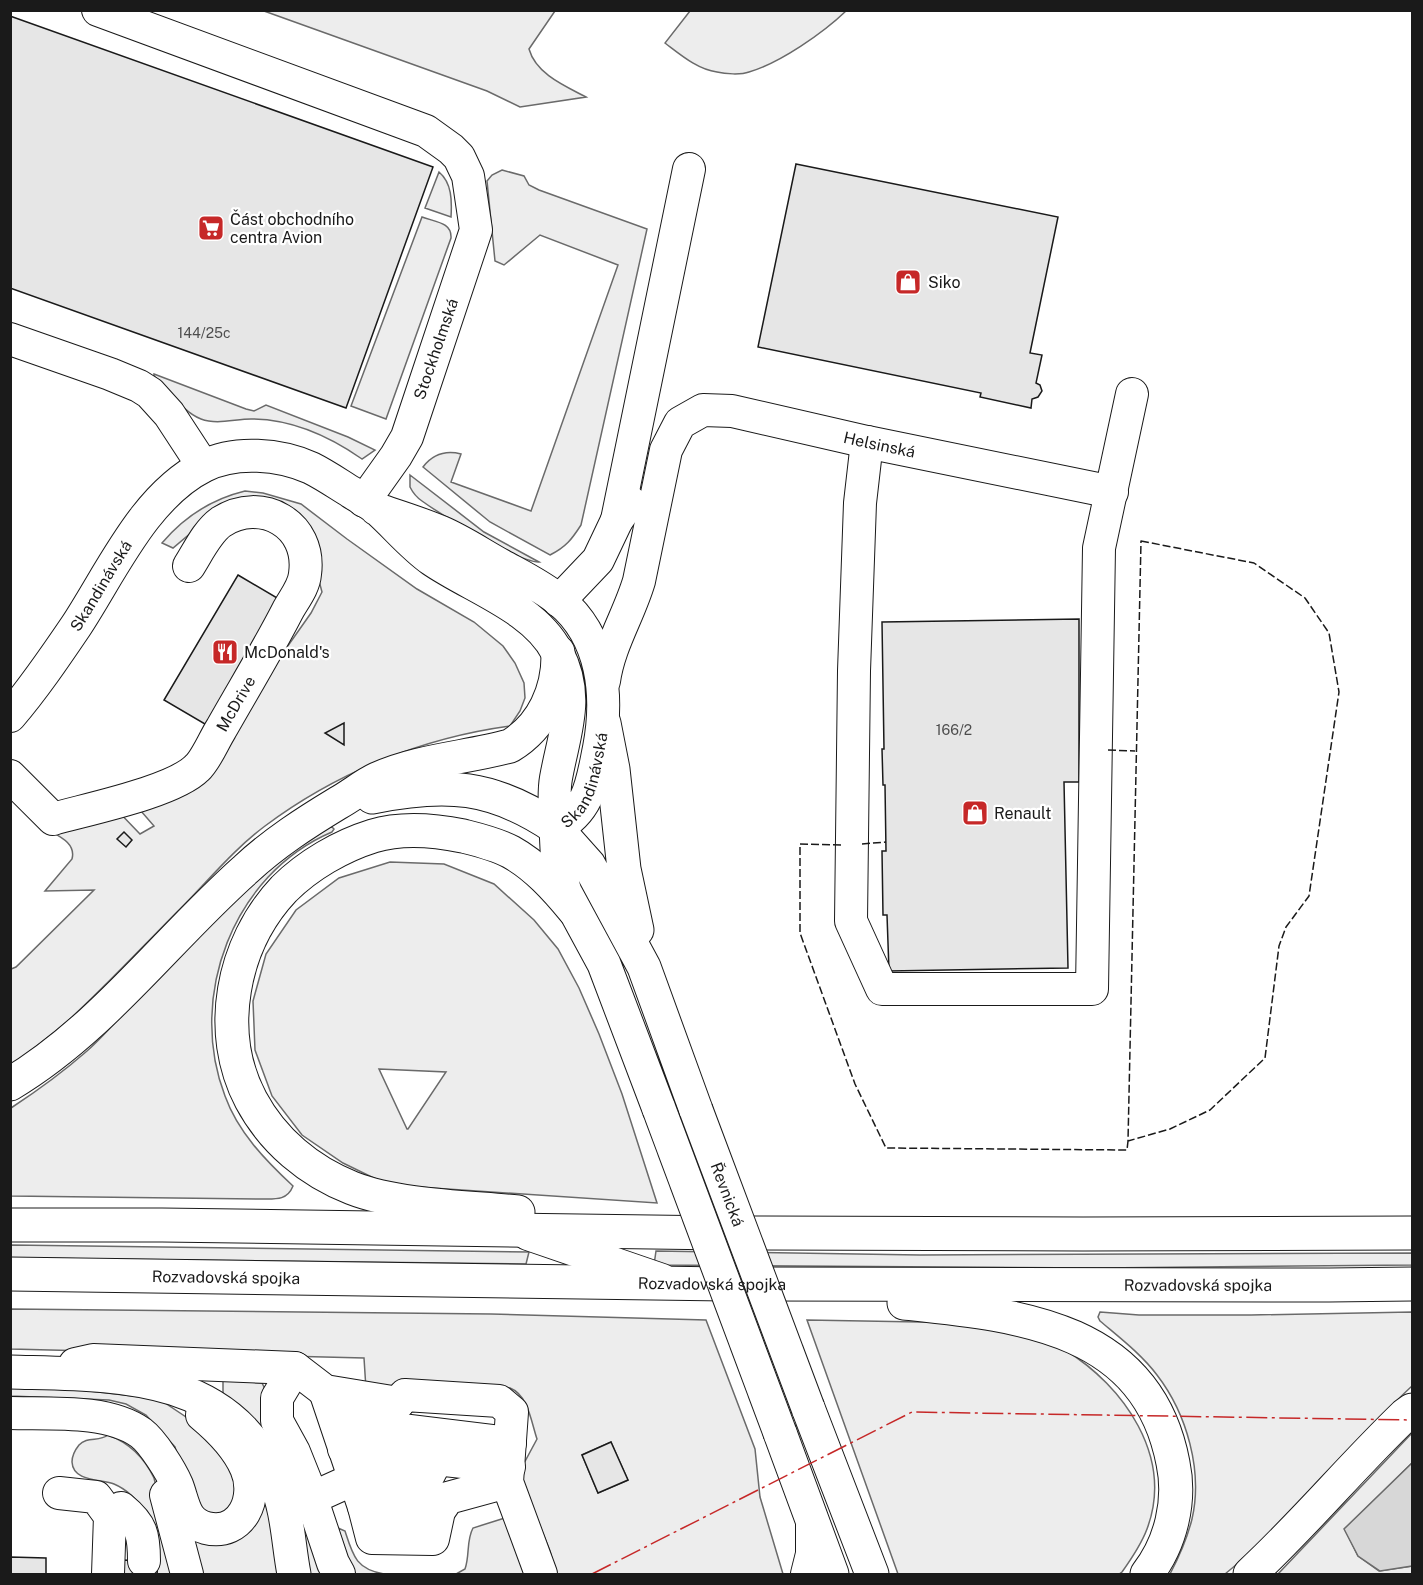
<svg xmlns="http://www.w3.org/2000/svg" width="1423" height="1585" viewBox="0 0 1423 1585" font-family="'Public Sans',sans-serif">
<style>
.green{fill:#ededed;stroke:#6a6a6a;stroke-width:1.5;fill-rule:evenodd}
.water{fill:#d7d7d7;stroke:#6a6a6a;stroke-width:1.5}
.building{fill:#e6e6e6;stroke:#1a1a1a;stroke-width:1.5}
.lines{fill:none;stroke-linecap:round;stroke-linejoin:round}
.minor-casing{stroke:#1a1a1a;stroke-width:34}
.major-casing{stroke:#1a1a1a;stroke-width:35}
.highway-casing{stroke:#1a1a1a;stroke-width:35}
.minor{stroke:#fff;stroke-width:32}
.major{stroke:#fff;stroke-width:33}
.highway{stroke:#fff;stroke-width:33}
.major-bridge-casing{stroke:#1a1a1a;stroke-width:35;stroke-linecap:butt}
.major-bridge{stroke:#fff;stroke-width:33}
.fence{stroke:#1a1a1a;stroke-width:1.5;stroke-dasharray:8 3;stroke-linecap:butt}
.power{stroke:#c62828;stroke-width:1.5;stroke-dasharray:21 4.5 3 4.5;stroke-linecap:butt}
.labels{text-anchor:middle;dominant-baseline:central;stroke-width:4.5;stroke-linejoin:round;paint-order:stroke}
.number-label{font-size:14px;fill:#4d4d4d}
.poi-label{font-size:16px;fill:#1a1a1a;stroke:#fff;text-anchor:start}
.street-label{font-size:16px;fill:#1a1a1a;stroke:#fff}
</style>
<rect width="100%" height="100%" fill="#fff"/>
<path class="green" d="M264,11H555L529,49C536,74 565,86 586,97L520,107L487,91Z
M690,11V10L846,11C823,33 780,63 749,72C741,75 725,74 717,72C697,69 681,55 665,43Z
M502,170L524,176L529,185L539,190L647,229L581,525C572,539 566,547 550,555L490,522L423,467C433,454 445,450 461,454L451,482L531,511L618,265L540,235L504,265L495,261L487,181L492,175Z
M439,172C452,183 452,201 451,217L425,208Z
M422,217C435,222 452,222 451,238L386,419L351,406Z
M154,374L246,409L254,411L266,405L348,437L375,450L362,459C329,436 292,419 251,419C235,419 217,425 201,419C181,411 170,390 154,376Z
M410,475L484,532L539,562C521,563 440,514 422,501C416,497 413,493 410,487Z
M245,491L263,493L301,504L347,539L417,589L474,622L503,646L515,663L524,683L525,698L520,711L510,726C421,738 336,773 265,826C233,850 208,881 180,909C144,945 109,983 71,1018C52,1035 31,1050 11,1066V969L16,967L94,890L45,891L72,859C76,844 61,837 50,831L116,809L140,834L154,826L134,803L195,789L247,704L311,613L322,592L315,566L296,522L198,527L173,548L162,543C184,517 212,499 245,491Z
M331,826L334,829L332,832C233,874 187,997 225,1096C238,1132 265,1160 293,1186C287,1201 275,1199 260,1199L11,1196V1108C37,1091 63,1072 87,1051C105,1035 121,1016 137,998C197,937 257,870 331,826Z
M390,862L444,864L494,884L534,920L558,949L579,988L599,1034L622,1094L657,1203L388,1185L343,1163L302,1135L272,1096L255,1050L253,1001L266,954L296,910L339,878ZM379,1069L446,1072L408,1129H407Z
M11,1245L529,1252L526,1264L11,1258Z
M656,1251L920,1255L1412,1253V1265L1098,1268L654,1265Z
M11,1309L491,1314L706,1320L755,1449L760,1497L783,1574H556L550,1551L521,1479L522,1467L537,1439C531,1421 528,1395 510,1388L366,1389L364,1358L11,1349ZM611,1442L628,1480L598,1493L582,1455Z
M1100,1312L1139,1315H1251L1412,1312V1386C1347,1446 1294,1519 1225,1574H1170C1179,1557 1187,1539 1192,1519C1203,1471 1187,1414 1157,1375C1141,1354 1120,1338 1100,1321L1098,1317Z
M807,1320C844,1321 882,1321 920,1322C944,1322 969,1320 992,1325C1007,1328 1054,1343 1065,1350C1124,1386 1174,1457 1147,1529C1141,1545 1132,1558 1122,1572L1119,1574H898Z
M223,1380L262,1383L264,1387L322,1574H304L223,1399Z
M11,1382L159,1399L198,1425L223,1447L238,1486L229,1511L219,1517L193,1508L175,1447L146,1415L126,1404L109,1400L11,1396Z
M1412,1433V1463L1345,1529L1358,1556L1379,1571L1412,1566V1574H1278Z
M108,1435C130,1443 144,1457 154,1478L178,1574H157C157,1555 156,1528 145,1511C138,1500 126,1489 114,1484C101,1479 73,1482 72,1462C72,1456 75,1450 79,1445C87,1436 99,1442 108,1435Z
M257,1470L286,1574H195L193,1540H204Z
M508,1517L527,1574H456L465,1569C470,1555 466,1541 473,1528Z
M338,1528L345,1531C353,1556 356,1569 384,1574H353Z"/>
<path class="water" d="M1412,1463V1566L1380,1571L1358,1556L1344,1529Z"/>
<path class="building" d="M10,16L433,167L346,408L10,288Z
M796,164L1058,217L1030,353L1042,355L1036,383L1040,385L1042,391L1038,397L1032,399L1031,408L980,397L981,393L758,347Z
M238,575L284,602L210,727L164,700Z
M1079,619V782H1064L1068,968L889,971L887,915H883L882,851H886L885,785H883L882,749H884L882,622Z
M344,723V745L325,733Z
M124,832L132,840L126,847L117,839Z
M611,1442L628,1480L598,1493L582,1455Z
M10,1557L46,1558V1574H10Z
M120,1560L158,1561L157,1574H119Z"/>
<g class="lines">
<defs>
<g id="minor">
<path d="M98,10L426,131L451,149L459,157L468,176L476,230L407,437L396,456L364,501"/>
<path d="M10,339L110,374L139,386L150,393L169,414L203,466"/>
<path d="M867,442L860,503L854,671L851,921L882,989H1092L1099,548L1132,394"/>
<path d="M617,520L689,169"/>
<path d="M559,601L598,560L617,520L630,502"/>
<path id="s1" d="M604,681C609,645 629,615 639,581L666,450L680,423L703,410L732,411L867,442L1112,492"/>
<path id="s2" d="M10,716C34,688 55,657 76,626C111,573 144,496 204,466C235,450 280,454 311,468C325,475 338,484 351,492C360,498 370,503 378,510C396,526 412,546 432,560C471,587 535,608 557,652C581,697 564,733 556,778C553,795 555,811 556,828C590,810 592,782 599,748C609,695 603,637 560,601C542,586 521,576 501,565C481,554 462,541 441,532C420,523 397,516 376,509"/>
<path id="s3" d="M10,776L53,819C88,809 173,792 197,768C206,760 214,740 221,729C243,690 267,651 288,610C294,599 304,587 305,574C312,524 261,496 221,522C207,532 198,552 189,566"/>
<path d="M528,1234L662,1280"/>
<path d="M75,1364L93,1360L295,1368L325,1391L398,1403"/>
<path d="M295,1368L277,1398V1421L294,1452L306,1482L333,1563L339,1574"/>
<path d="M325,1391L364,1507L372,1538L433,1539L439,1511L448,1498L507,1482"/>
<path d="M398,1403L405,1395L499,1401L512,1412L507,1482L541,1574"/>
<path d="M10,1413C49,1414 108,1409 141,1433C153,1442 171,1471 177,1485C184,1503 184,1522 206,1528C242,1537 259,1497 246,1468C237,1447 220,1430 202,1415"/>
<path d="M336,1422L510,1443"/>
<path d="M344,1449L509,1467"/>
<path d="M59,1493L96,1497L110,1516L108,1574"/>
<path d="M166,1495L187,1574"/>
<path d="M312,1498L354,1479L423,1486L437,1459L440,1436"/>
<path d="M364,1507L439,1511"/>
<path d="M110,1516L121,1508C142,1525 144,1535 144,1561"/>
<path d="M807,1574L812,1554V1521"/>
</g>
<path id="major" d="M604,723L613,769L624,869L637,930
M556,828L589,865L644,967L696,1110
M556,828L558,869L565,892L604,964L659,1109
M808,1408L872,1574
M780,1433L832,1574"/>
<g id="highway">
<path d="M372,797C446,782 493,785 556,828"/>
<path d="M10,1084C102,1029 167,939 246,869C274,843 305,823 338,803C351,796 364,785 377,779C419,760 466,758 510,746C543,726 559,690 558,652"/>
<path d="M518,1212C467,1207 398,1206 352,1188C309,1171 273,1141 251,1100C215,1032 232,944 284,889C308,865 341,846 373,836C402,827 434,830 463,836C479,840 496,844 511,852C536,866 555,887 574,910"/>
<path d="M10,1225H162L723,1233L1083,1234L1412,1233"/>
<path id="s4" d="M10,1274L726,1284L1329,1285L1412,1284"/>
<path d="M904,1303C1018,1315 1147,1326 1173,1463C1181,1501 1171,1543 1147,1574"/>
<path d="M10,1372C112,1375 229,1369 275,1481C288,1511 288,1543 294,1574"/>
<path d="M1250,1574C1304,1524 1351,1467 1405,1415L1412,1410"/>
</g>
</defs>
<use href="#minor" class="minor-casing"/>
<use href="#major" class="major-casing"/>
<use href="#highway" class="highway-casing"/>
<use href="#minor" class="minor"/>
<use href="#major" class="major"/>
<use href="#highway" class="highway"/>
<defs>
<g id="major-bridge">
<path d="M659,1109L780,1433"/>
<path id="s5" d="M696,1110L808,1408"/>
</g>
</defs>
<use href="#major-bridge" class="major-bridge-casing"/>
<use href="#major-bridge" class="major-bridge"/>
<path class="fence" d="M1141,541L1254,563L1305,598L1329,633L1339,692L1309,896L1286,927L1279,946L1265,1058L1210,1110L1170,1129L1128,1141Z
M1108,750L1135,751
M862,844L886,842
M841,845L800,844V933L855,1084L886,1148L1127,1150L1128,1141"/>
<path class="power" d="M592,1574L912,1412L1412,1420"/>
</g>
<defs>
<symbol id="supermarket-square" viewBox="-11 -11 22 22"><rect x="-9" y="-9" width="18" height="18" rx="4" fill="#c62828" stroke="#fff"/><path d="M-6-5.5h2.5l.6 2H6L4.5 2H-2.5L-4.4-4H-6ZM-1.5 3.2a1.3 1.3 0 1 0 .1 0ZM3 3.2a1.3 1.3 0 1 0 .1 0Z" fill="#fff"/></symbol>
<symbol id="shop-square" viewBox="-11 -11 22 22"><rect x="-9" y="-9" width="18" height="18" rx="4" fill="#c62828" stroke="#fff"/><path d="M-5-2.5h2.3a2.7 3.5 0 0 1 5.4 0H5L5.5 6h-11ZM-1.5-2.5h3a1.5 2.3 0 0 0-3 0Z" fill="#fff"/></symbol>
<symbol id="restaurant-square" viewBox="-11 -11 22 22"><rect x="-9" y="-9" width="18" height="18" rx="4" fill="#c62828" stroke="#fff"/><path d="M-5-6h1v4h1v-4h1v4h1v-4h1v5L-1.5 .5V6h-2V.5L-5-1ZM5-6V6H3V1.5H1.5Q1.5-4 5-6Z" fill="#fff"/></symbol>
</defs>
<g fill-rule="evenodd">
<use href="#supermarket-square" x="196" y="213" width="30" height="30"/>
<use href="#shop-square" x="893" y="267" width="30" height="30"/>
<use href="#restaurant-square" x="210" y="637" width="30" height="30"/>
<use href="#shop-square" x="960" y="798" width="30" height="30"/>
</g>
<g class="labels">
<g class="number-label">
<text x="204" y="333">144/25c</text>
<text x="954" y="730">166/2</text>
</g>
<g class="poi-label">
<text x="230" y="219">Část obchodního<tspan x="230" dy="18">centra Avion</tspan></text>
<text x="928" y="282">Siko</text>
<text x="244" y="652">McDonald's</text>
<text x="994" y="813">Renault</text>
</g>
<g class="street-label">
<text transform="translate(436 349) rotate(-71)">Stockholmská</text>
<text stroke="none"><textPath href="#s1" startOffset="477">Helsinská</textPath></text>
<text stroke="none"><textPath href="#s2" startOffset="159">Skandinávská</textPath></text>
<text stroke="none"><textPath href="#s3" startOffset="290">McDrive</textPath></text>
<text stroke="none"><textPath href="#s2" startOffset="978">Skandinávská</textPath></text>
<text stroke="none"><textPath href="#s5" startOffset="90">Řevnická</textPath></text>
<text stroke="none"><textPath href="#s4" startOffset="216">Rozvadovská spojka</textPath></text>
<text stroke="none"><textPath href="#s4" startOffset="702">Rozvadovská spojka</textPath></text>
<text stroke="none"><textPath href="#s4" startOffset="1188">Rozvadovská spojka</textPath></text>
</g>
</g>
<rect width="1423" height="1585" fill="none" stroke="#1a1a1a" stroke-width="24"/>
</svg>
